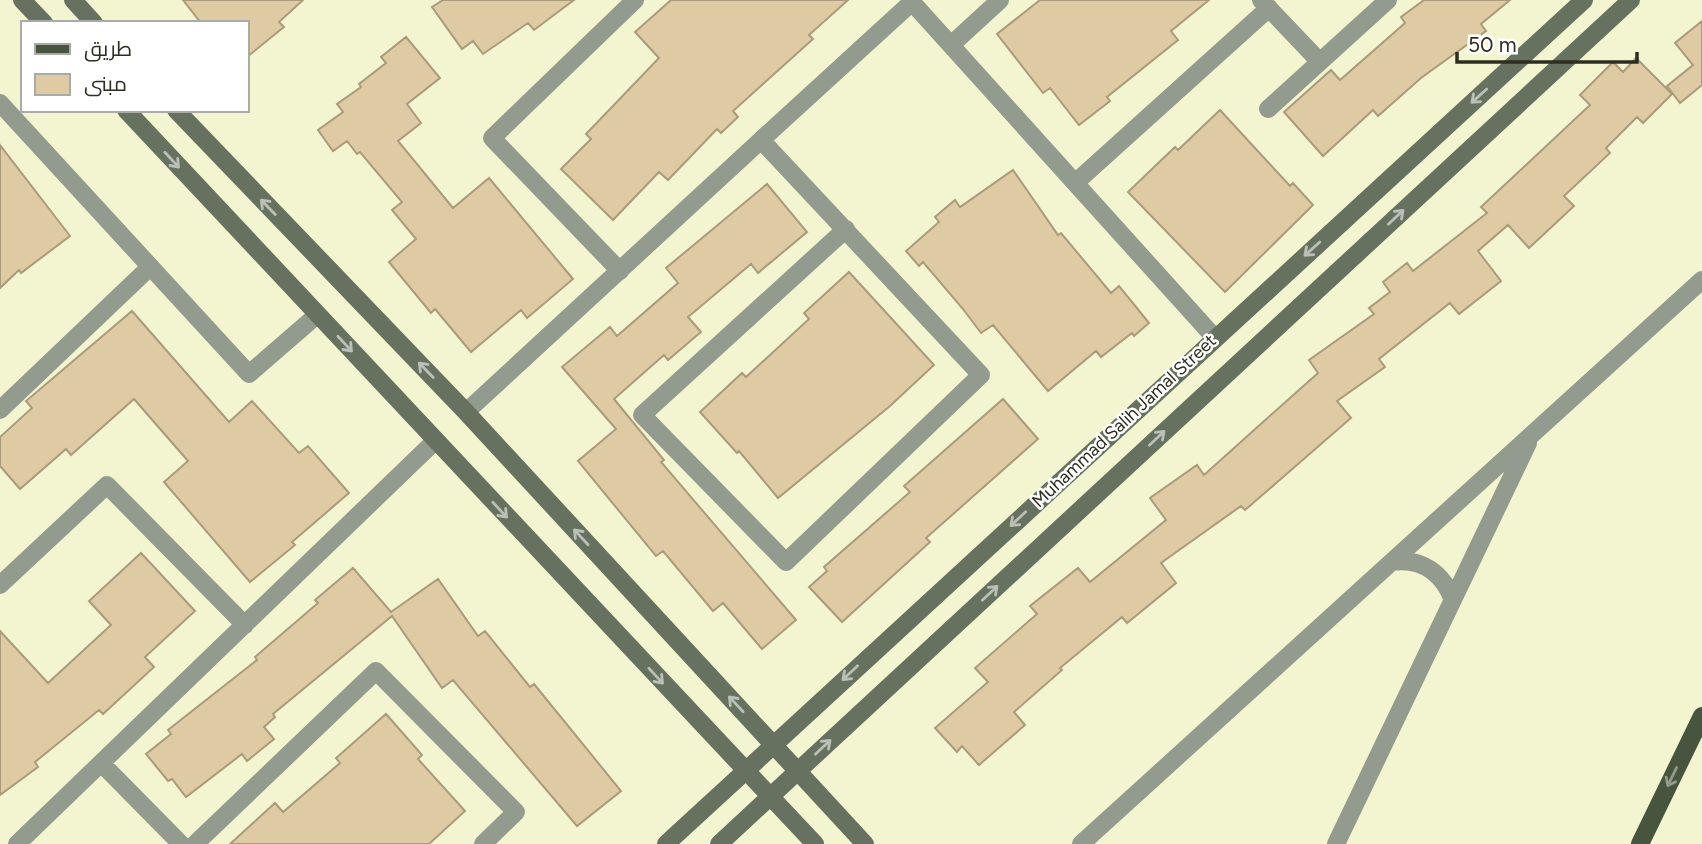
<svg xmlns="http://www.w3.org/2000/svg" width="1702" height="844" viewBox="0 0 1702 844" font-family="Figtree,Cairo,sans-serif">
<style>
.building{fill:#decba4;stroke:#aa9b7b;stroke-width:2}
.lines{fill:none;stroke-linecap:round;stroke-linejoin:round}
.street{stroke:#939b8e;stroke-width:18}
.secondary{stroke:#66725f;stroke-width:18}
.primary{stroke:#47553e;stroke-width:18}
.oneway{stroke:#bac0b7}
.oneway2{stroke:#91998b}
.labels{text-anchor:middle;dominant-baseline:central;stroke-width:5;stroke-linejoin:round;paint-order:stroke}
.street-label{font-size:18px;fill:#2e2e20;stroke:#fff}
</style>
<rect width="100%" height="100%" fill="#f3f5d0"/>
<path class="building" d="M183,0H303L279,22L284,27L247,57V23H201Z
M443,0H574L534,30L528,23L483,54L473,41L462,49L432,7Z
M671,0H848L809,35L813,39L733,111L738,117L721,133L717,129L668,180L659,172L613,220L561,169L591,139L586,134L659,58L635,32Z
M1040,0H1209L1171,31L1178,40L1107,97L1110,101L1079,125L1050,88L1043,93L997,34Z
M1424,0H1510L1481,24L1486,31L1421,78L1378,116L1373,110L1323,156L1284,112L1331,70L1340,80L1405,23L1401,17Z
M1702,21V85L1680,103L1667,86L1693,65L1675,43Z
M406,37L440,78L407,104L421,123L398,141L453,208L489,178L573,279L527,318L521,310L471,352L435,309L431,313L389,262L416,239L392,210L402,202L360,152L357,154L347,141L333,151L318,130L343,112L337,104L361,87L359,84L386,63L381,57Z
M1636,58L1672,94L1643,123L1637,117L1606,148L1610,153L1564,196L1574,206L1529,248L1508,225L1478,251L1501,281L1459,314L1450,303L1379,359L1385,367L1337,401L1351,418L1245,510L1241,506L1161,563L1176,583L1127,623L1122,617L1060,668L1062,670L1014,712L1025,725L979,765L962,746L957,752L935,728L988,682L975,668L1037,614L1030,606L1078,568L1090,582L1166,520L1150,498L1197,465L1204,475L1263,422L1318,373L1309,360L1374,314L1369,308L1390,292L1383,282L1407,263L1413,271L1487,213L1481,207L1590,105L1580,95L1613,62L1623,72Z
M1220,110L1290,186L1293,183L1313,205L1225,292L1128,192L1175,147L1178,150Z
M0,145L70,236L21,273L19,270L0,288Z
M1013,170L1058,235L1061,233L1111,293L1119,286L1149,323L1134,336L1132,333L1101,357L1096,351L1048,391L993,325L981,333L963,309L923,262L919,266L906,251L939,222L935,217L955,200L960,207Z
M767,184L807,232L758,273L751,264L688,317L701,332L668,360L664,355L614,399L664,460L661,462L796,620L762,649L723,603L713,611L663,551L656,556L578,461L616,429L562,367L610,327L617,336L678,283L666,268Z
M849,272L934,365L890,406L778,498L739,451L737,453L700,412L742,373L746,377L809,319L804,313Z
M132,311L229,422L252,401L299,453L308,446L349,493L292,542L295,545L250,582L164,482L188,461L134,399L71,455L66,449L20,489L0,466V437L32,408L26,401Z
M1003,399L1038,439L926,538L930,542L842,622L809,587L827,571L824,567L910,492L904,486Z
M141,553L195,611L145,657L154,667L103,714L99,710L35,762L38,767L0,795V631L48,683L111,625L89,601Z
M353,568L391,612L438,579L478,636L485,631L530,687L534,684L621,791L577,826L453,680L442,688L392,616L273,714L275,717L264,727L274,739L247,761L242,754L186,797L172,779L168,781L146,754L171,734L168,730L257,660L255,657L318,603L315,600Z
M386,714L422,755L418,759L465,811L429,844H230L275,803L283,812L340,763L336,758Z"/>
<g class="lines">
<path class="street" d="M910,0L1215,338
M1261,0L1320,62
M951,45L1000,0
M0,103L249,374L317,315
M1268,109L1388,0
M761,140L912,2
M1075,183L1269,8
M620,271L492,138L635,0
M0,410L150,267
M466,412L761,140L981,375L786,562L642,415L846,229
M1392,562C1422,558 1442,572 1453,600
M0,585L107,485L245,625
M101,763L181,844
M17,844L435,441
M195,844L376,671L516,812L483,844
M1081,844L1702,280
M1336,844L1528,443"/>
<path class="secondary" d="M22,0L44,23
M73,0L94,23
M126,110L815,844
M176,110L466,412L865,844
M666,844L1584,0
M719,844L1631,0"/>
<path class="primary" d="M1640,844L1702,716"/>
</g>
<defs><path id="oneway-shaft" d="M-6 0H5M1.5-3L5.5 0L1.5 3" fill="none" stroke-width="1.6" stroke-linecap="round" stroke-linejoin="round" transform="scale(1.75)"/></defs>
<g class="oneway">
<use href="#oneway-shaft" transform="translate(1479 96) rotate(138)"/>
<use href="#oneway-shaft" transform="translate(172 160) rotate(47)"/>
<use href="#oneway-shaft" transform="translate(268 207) rotate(-134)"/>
<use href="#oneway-shaft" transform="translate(1396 217) rotate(-43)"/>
<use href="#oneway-shaft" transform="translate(1312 249) rotate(138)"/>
<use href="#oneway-shaft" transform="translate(345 344) rotate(47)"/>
<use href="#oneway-shaft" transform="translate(426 370) rotate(-134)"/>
<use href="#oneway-shaft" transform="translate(1157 438) rotate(-43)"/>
<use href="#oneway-shaft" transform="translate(500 510) rotate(47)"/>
<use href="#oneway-shaft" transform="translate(1018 519) rotate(137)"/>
<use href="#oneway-shaft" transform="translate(581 537) rotate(-133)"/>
<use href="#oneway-shaft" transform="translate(990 593) rotate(-43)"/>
<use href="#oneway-shaft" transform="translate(850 673) rotate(137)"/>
<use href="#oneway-shaft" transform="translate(656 676) rotate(47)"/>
<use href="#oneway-shaft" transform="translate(736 704) rotate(-133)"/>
<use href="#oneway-shaft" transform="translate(823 747) rotate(-43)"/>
</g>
<use class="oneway2" href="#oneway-shaft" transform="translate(1672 777) rotate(116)"/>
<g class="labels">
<g class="street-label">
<text transform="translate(1124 421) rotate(-43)">Muhammad Salih Jamal Street</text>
</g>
</g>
<rect x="21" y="21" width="228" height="91" fill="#ffffff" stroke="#ababa6" stroke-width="2"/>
<rect x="35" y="44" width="35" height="10" fill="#47553e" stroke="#ababa6" stroke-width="2"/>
<text x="84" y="56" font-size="21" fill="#2e2e20">طريق</text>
<rect x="35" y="74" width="35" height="21" fill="#decba4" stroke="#ababa6" stroke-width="2"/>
<text x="84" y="91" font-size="21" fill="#2e2e20">مبنى</text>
<path d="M1457 52v10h180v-10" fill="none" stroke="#2e2e20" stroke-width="3.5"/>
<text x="1468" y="52" font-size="21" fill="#2e2e20" stroke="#ffffff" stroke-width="5" paint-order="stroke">50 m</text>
</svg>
